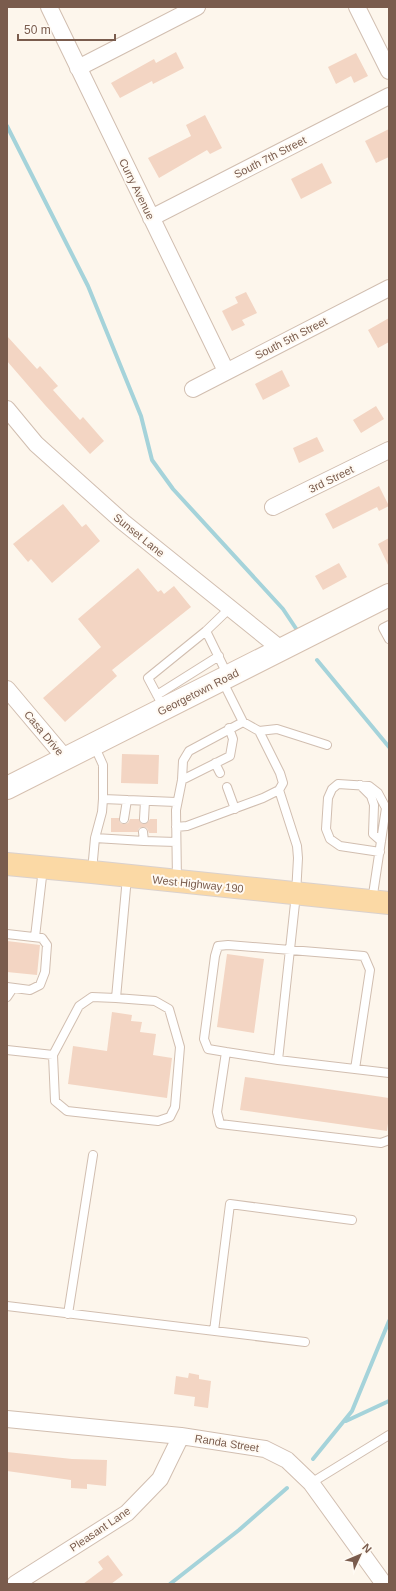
<svg xmlns="http://www.w3.org/2000/svg" width="396" height="1591" viewBox="0 0 396 1591" font-family="Helvetica,sans-serif">
<style>
.lines{fill:none;stroke-linecap:round;stroke-linejoin:round}
.stream{stroke:#a5d3da;stroke-width:4}
.building{fill:#f3d5c3}
.lane-casing{stroke:#d1beb0;stroke-width:10}
.street-casing{stroke:#d1beb0;stroke-width:18}
.secondary-casing{stroke:#d6c0b0;stroke-width:24}
.primary-casing{stroke:#dad1cd;stroke-width:24}
.lane{stroke:#fff;stroke-width:8}
.street{stroke:#fff;stroke-width:16}
.secondary{stroke:#fff;stroke-width:22}
.primary{stroke:#fbd9a5;stroke-width:22}
.labels{text-anchor:middle;dominant-baseline:central;stroke-width:4;stroke-linejoin:round;paint-order:stroke}
.street-label{font-size:11px;fill:#7a5c4d;stroke:#fffaf3}
</style>
<rect width="100%" height="100%" fill="#fdf6ec"/>
<g class="lines">
<path class="stream" d="M7,126L88,286L141,416L152,460L173,489L283,609L297,630
M317,660L389,747
M346,1421L389,1401
M313,1459L352,1411L389,1321
M170,1584L239,1530L287,1488"/>
</g>
<path class="building" d="M176,52L184,68L153,84L152,81L120,98L111,83L154,59L156,63Z
M356,53L368,76L354,83L351,76L336,84L328,67Z
M205,115L222,148L210,154L207,150L159,178L148,158L191,136L186,125Z
M389,129V157L376,163L365,141Z
M322,163L332,183L301,199L291,179Z
M246,292L257,313L242,320L245,325L232,331L222,311L238,303L235,297Z
M389,318V342L378,348L368,330Z
M7,336L37,369L40,366L58,386L53,390L80,420L83,417L104,441L90,454L45,405L7,361Z
M282,370L290,386L263,400L255,384Z
M376,406L384,419L361,433L353,420Z
M317,437L324,451L299,463L293,448Z
M379,486L389,506L379,511L377,507L333,529L325,514Z
M63,504L82,527L86,524L100,541L52,583L31,559L28,562L13,544Z
M389,538V567L378,544Z
M339,563L347,577L323,590L315,576Z
M138,568L158,592L161,590L164,594L174,586L191,607L112,670L117,676L65,722L43,698L101,647L78,619Z
M122,754L159,755L158,784L121,783Z
M111,818H119L120,823L124,824L128,823L130,819H139L141,823L144,824L148,822L150,819H157V833H149L147,828L143,827L139,828L138,832H111Z
M7,941L40,945L37,975L7,972Z
M227,954L264,959L254,1033L217,1027Z
M112,1012L132,1015L131,1021L142,1022L140,1032L156,1034L153,1055L172,1058L167,1098L68,1084L73,1046L107,1051Z
M245,1077L389,1098V1116L387,1131L240,1110Z
M189,1373L199,1375V1379L211,1381L208,1408L194,1406L195,1397L174,1394L176,1376L188,1378Z
M7,1452L72,1459L107,1460L106,1486L87,1484V1489L71,1488V1480L7,1471Z
M108,1555L123,1575L111,1584H83L103,1569L98,1562Z"/>
<g class="lines">
<defs>
<path id="lane" d="M389,625L383,628L389,639
M228,676L206,631L230,608
M157,695L219,656
M164,708L148,678L206,631
M259,731L277,729L327,745
M215,763L220,773
M182,780L230,756L233,739L229,728
M360,785L371,796L374,805L373,834L381,841
M227,787L235,809
M103,799L176,802
M124,819L127,800
M144,819L145,801
M176,827L187,826L263,798L279,790L283,783L280,773L259,731L243,722
M143,832L144,841
M95,838L144,841L176,842
M92,871L95,838L102,812L103,799V765L94,745
M177,881L176,810L182,780L183,761L189,751L243,722L222,680
M372,901L386,808L378,793L369,786L338,784L332,789L328,798L326,829L330,839L340,846L380,852
M7,934L42,938L47,945L45,972L40,985L30,990L7,987
M35,937L43,868
M7,997L13,988
M7,1050L53,1055L79,1006L92,997L116,998L127,877
M226,1052L208,1049L204,1039L215,956L218,946L228,945L364,956L370,970L355,1069
M53,1055L55,1101L67,1111L158,1121L170,1117L175,1107L180,1047L169,1009L155,1001L116,998
M278,1060L296,894L298,858L297,846L279,790
M389,1073L278,1060L226,1052L217,1112L220,1124L381,1143L389,1140
M7,1306L305,1342
M68,1314L93,1155
M214,1331L230,1204L352,1220
M311,1483L389,1435"/>
<path id="street" d="M49,7L226,371
M357,7L389,71
M78,68L197,7
M151,218L389,96
M193,389L389,288
M7,409L36,444L123,522L282,650
M273,507L389,450
M7,689L66,759
M7,1419L181,1436L265,1449L287,1460L311,1483L384,1584
M15,1584L127,1513L160,1479L181,1436"/>
<path id="secondary" d="M7,788L389,595"/>
<path id="primary" d="M7,864L92,872L389,903"/>
</defs>
<use href="#lane" class="lane-casing"/>
<use href="#street" class="street-casing"/>
<use href="#secondary" class="secondary-casing"/>
<use href="#primary" class="primary-casing"/>
<use href="#lane" class="lane"/>
<use href="#street" class="street"/>
<use href="#secondary" class="secondary"/>
<use href="#primary" class="primary"/>
</g>
<g class="labels">
<g class="street-label">
<text transform="translate(270 157) rotate(-27)">South 7th Street</text>
<text transform="translate(137 189) rotate(64)">Curry Avenue</text>
<text transform="translate(291 338) rotate(-27)">South 5th Street</text>
<text transform="translate(331 479) rotate(-26)">3rd Street</text>
<text transform="translate(139 535) rotate(39)">Sunset Lane</text>
<text transform="translate(198 692) rotate(-27)">Georgetown Road</text>
<text transform="translate(44 733) rotate(50)">Casa Drive</text>
<text transform="translate(198 884) rotate(6)">West Highway 190</text>
<text transform="translate(227 1443) rotate(9)">Randa Street</text>
<text transform="translate(100 1529) rotate(-34)">Pleasant Lane</text>
</g>
</g>
<rect width="396" height="1591" fill="none" stroke="#7a5c4d" stroke-width="16"/>
<g transform="translate(360 1555) rotate(46)" stroke="#fffaf3" stroke-width="3" paint-order="stroke">
<path d="M0-3L7 15L0 10L-7 15Z" fill="#7a5c4d"/>
<text y="-6" font-size="11" font-weight="bold" text-anchor="middle" fill="#7a5c4d">N</text>
</g>
<path d="M18 34v6h97v-6" fill="none" stroke="#7a5c4d" stroke-width="2"/>
<text x="24" y="34" font-size="12" fill="#7a5c4d" stroke="#fffaf3" stroke-width="3" paint-order="stroke">50 m</text>
</svg>
